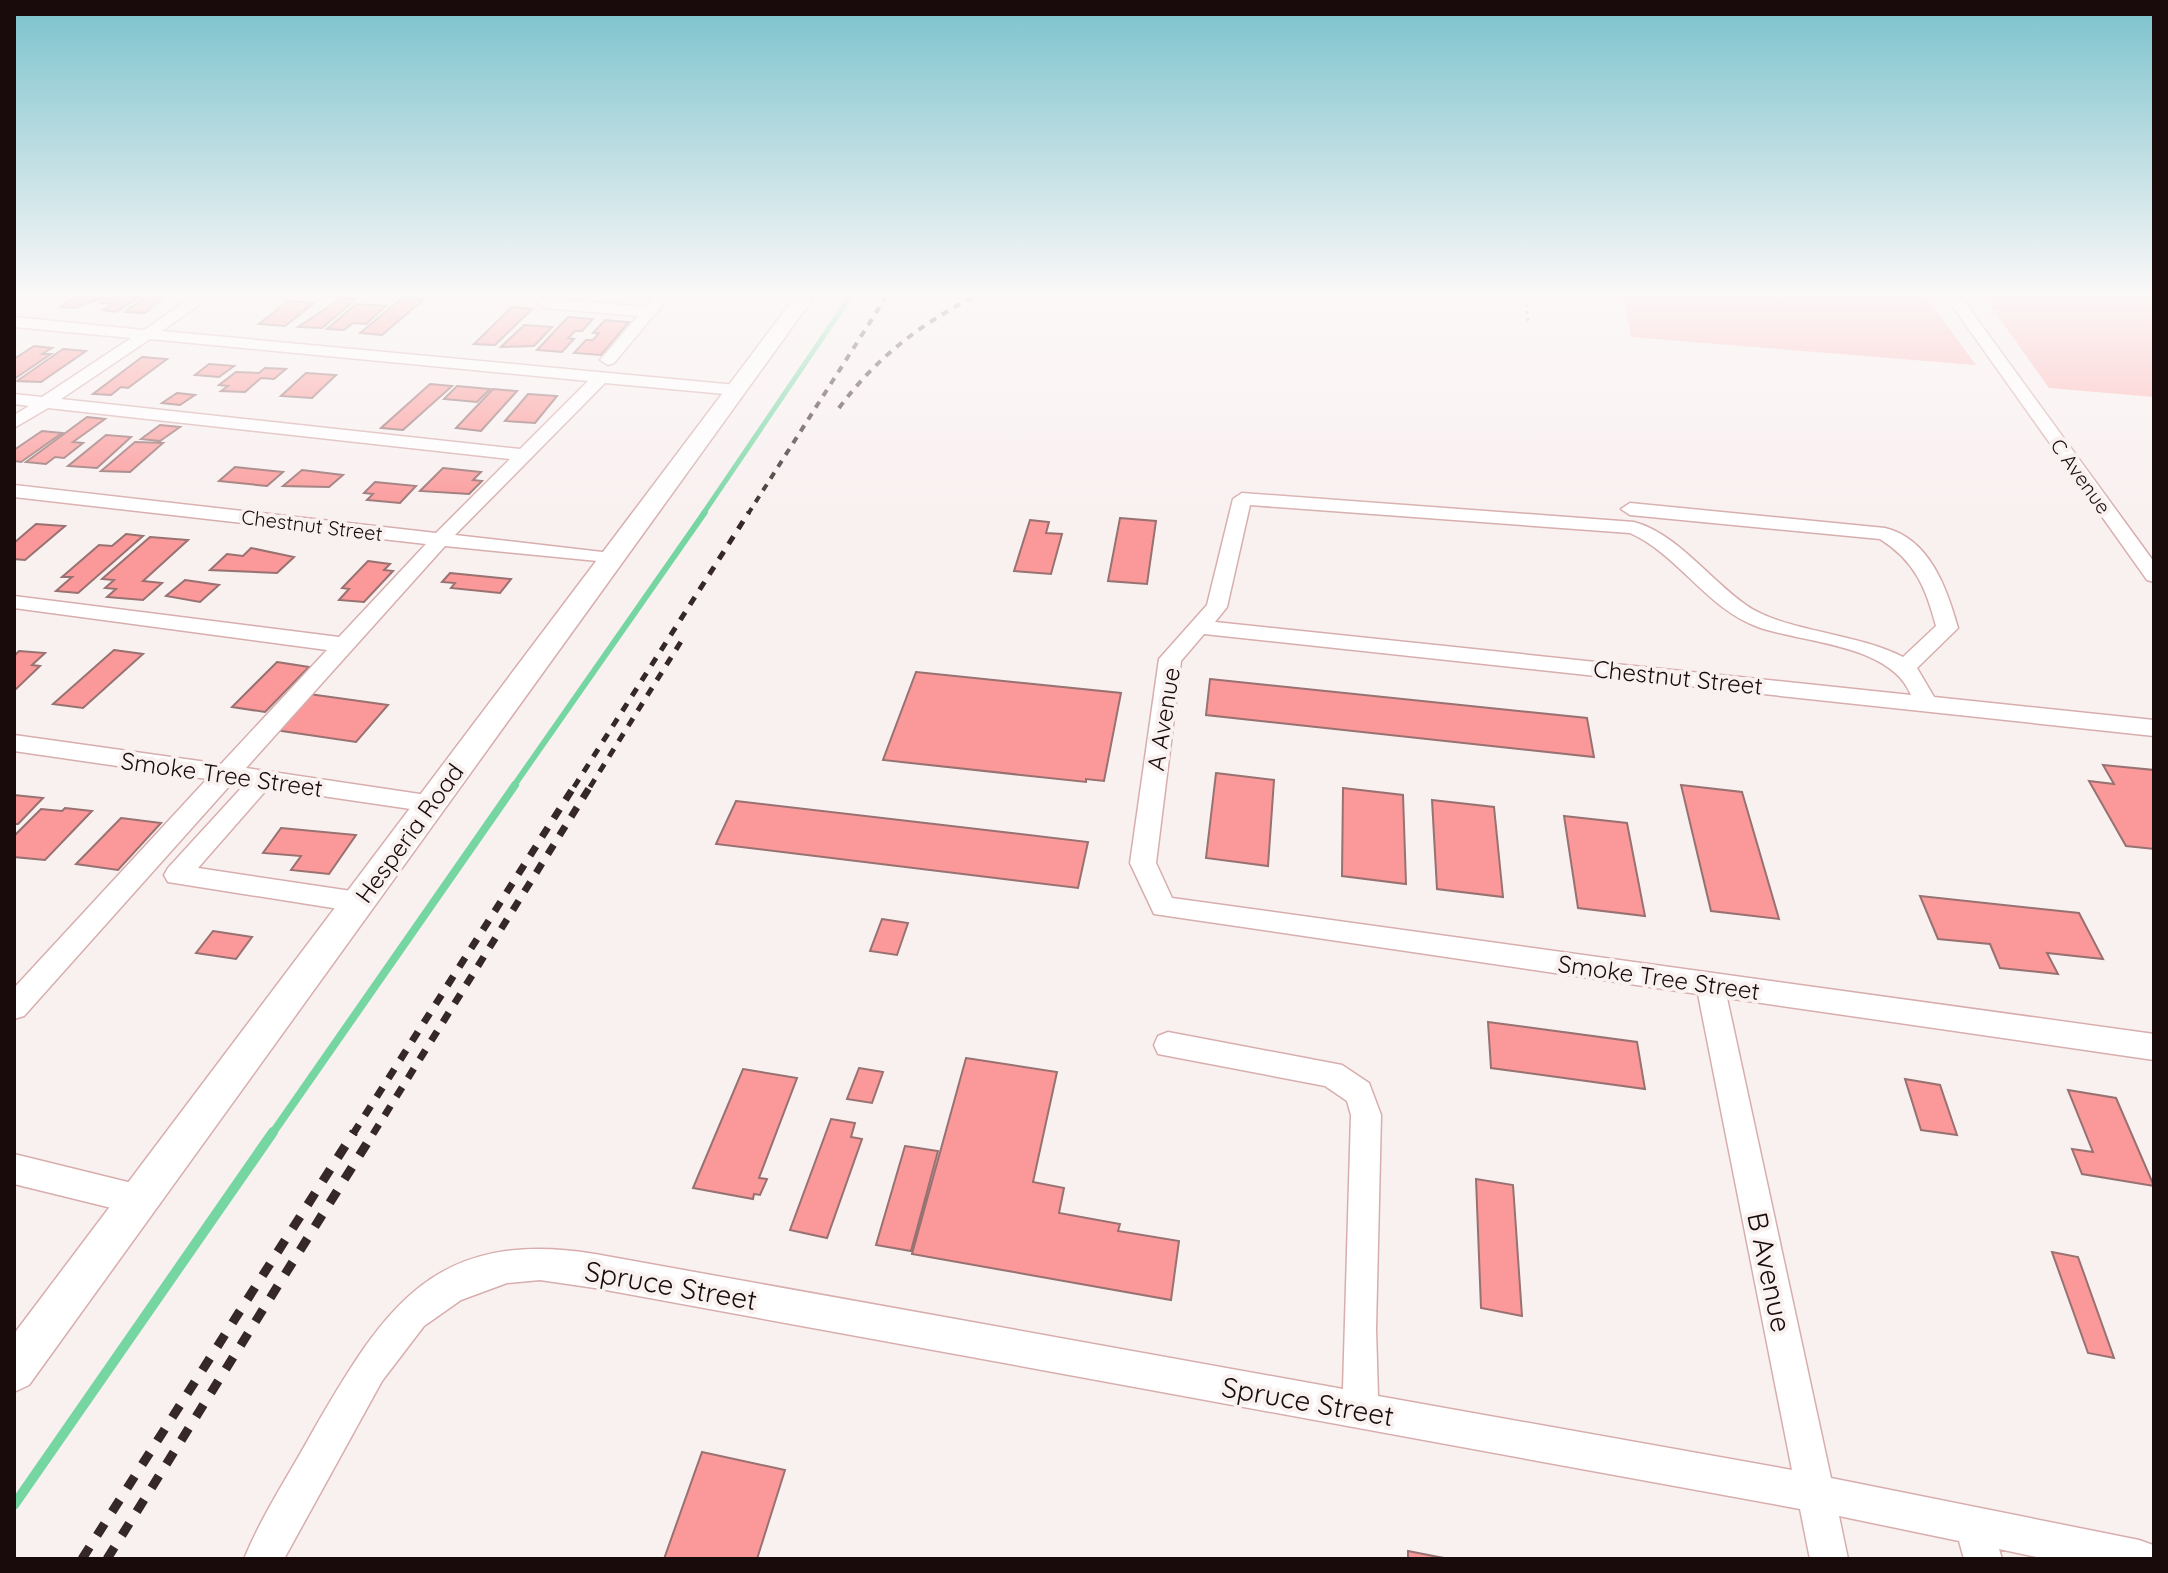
<svg xmlns="http://www.w3.org/2000/svg" width="2168" height="1573" viewBox="0 0 2168 1573" font-family="Quicksand,sans-serif">
<style>
.green{fill:#fdb6b6}
.lines{fill:none;stroke-linecap:round;stroke-linejoin:round}
.stream-far3{stroke:#75d6a2;stroke-width:5}
.stream-far2{stroke:#75d6a2;stroke-width:6}
.stream-far1{stroke:#75d6a2;stroke-width:8}
.stream{stroke:#75d6a2;stroke-width:10}
.building{fill:#fb9899;stroke:#987171;stroke-width:2}
.minor-casing{stroke:#d7aead;stroke-width:3}
.major-casing{stroke:#d7aead;stroke-width:3}
.path{stroke:#a29797;stroke-width:3;stroke-dasharray:3 4;stroke-linecap:butt}
.minor{fill:#fff;fill-rule:evenodd}
.major{fill:#fff;fill-rule:evenodd}
.rail-far3{stroke:#362828;stroke-width:4;stroke-dasharray:7 7;stroke-linecap:butt}
.rail-far2{stroke:#362828;stroke-width:5;stroke-dasharray:9 9;stroke-linecap:butt}
.rail-far1{stroke:#362828;stroke-width:7;stroke-dasharray:11 11;stroke-linecap:butt}
.rail{stroke:#362828;stroke-width:9;stroke-dasharray:14 14;stroke-linecap:butt}
.labels{text-anchor:middle;dominant-baseline:central;stroke-width:8;stroke-linejoin:round;paint-order:stroke}
.far-street-label{font-size:20px;fill:#190b0b;stroke:#f9f0f0}
.street-label{font-size:24px;fill:#190b0b;stroke:#f9f0f0}
.near-street-label{font-size:28px;fill:#190b0b;stroke:#f9f0f0}
</style>
<rect width="100%" height="100%" fill="#f9f0f0"/>
<path class="green" d="M1624,297H1926L1976,365L1631,337Z
M1984,297H2154V397L2049,388Z"/>
<g class="lines">
<path class="stream-far3" d="M703,514L850,297"/>
<path class="stream-far2" d="M513,787L705,512"/>
<path class="stream-far1" d="M272,1134L515,785"/>
<path class="stream" d="M14,1505L273,1132"/>
</g>
<path class="building" d="M76,297H104L75,308L61,307Z
M111,297H139L116,312L103,310L113,304L101,303Z
M145,297H164L145,313L125,312Z
M342,298L356,299L322,328L298,327Z
M402,298L423,300L382,335L360,333Z
M288,301L314,303L285,326L259,324Z
M356,304L386,306L366,324L353,323L344,330L327,329Z
M512,307L532,309L495,345L474,344Z
M568,317L593,319L582,331H575L568,338L574,339L562,352L537,350Z
M605,320L629,322L601,355L574,353L586,340H593L599,333H593Z
M524,325L552,327L534,346L501,347Z
M34,346L52,348L42,354H51L14,379V359Z
M63,349L86,351L41,382L17,381Z
M142,357L167,359L128,388L121,387L111,395L93,394Z
M209,364L234,366L219,377L195,375Z
M265,368L286,369L274,379L261,378L245,392L221,391L228,386L219,385L236,372L259,373Z
M306,373L336,375L312,398L281,396Z
M430,384L452,386L403,430L381,428Z
M457,386L490,389L477,402L444,399Z
M493,389L517,391L481,431L456,428Z
M177,393L195,395L180,405L162,403Z
M528,394L557,396L535,423L505,421Z
M87,417L105,419L73,442L83,443L64,458L55,457L46,464L26,462Z
M160,425L180,427L160,441L141,439Z
M42,431L62,433L21,462L14,461V450Z
M106,435L131,437L97,468L68,466Z
M135,442L163,443L130,472L101,471Z
M235,467L283,472L267,486L219,481Z
M443,468L481,472L473,480L482,481L469,494L420,491Z
M302,470L343,475L329,487L283,486Z
M375,482L416,486L400,503L367,500L373,494L364,493Z
M1120,518L1156,521L1147,584L1108,581Z
M1030,520L1049,522L1046,533L1062,534L1051,574L1014,571Z
M36,524L65,526L25,560L14,559V543Z
M126,534L143,536L78,593L56,591L72,577H62L99,545L112,546Z
M150,537L188,540L143,581L162,583L143,600L107,597L116,589L105,588L114,580L102,579Z
M251,548L294,557L277,573L210,570L227,554L243,556Z
M368,561L390,564L384,570L393,571L364,602L339,600L349,589L342,588Z
M450,573L511,579L500,593L451,588L455,583L442,582Z
M185,580L219,585L200,602L166,596Z
M114,650L143,654L83,708L53,704Z
M19,651L45,653L32,665L40,666L14,691V656Z
M277,662L309,667L265,712L232,707Z
M916,672L1121,693L1104,781L1086,779V782L883,760Z
M1210,679L1587,718L1594,757L1206,715Z
M309,694L388,705L356,742L275,730Z
M2103,765L2154,770V849L2126,846L2089,781L2114,784Z
M1216,773L1274,780L1268,866L1206,858Z
M1681,785L1742,792L1779,919L1711,911Z
M1343,788L1403,795L1406,884L1342,876Z
M14,795L43,798L18,824H14Z
M1432,800L1494,807L1503,897L1437,889Z
M736,801L1088,842L1078,888L716,844Z
M65,808L92,811L45,860L14,857V836L41,809L62,811Z
M1564,816L1627,823L1645,916L1578,908Z
M121,818L161,823L118,870L76,864Z
M281,828L356,835L329,874L291,870L301,856L263,853Z
M1920,896L2079,913L2103,959L2047,953L2058,974L2000,968L1990,944L1938,939Z
M882,919L908,923L897,955L870,951Z
M213,931L252,937L236,959L196,953Z
M1488,1022L1637,1042L1645,1089L1491,1068Z
M966,1058L1057,1072L1033,1182L1064,1188L1059,1213L1120,1224L1118,1231L1179,1241L1171,1300L912,1254Z
M859,1068L883,1072L872,1103L847,1099Z
M743,1069L797,1078L759,1178L767,1179L760,1195L754,1194L753,1199L693,1188Z
M1905,1079L1940,1085L1957,1135L1921,1130Z
M2068,1090L2116,1098L2154,1186L2082,1174L2072,1149L2093,1152Z
M831,1119L855,1123L851,1137L862,1139L827,1238L790,1230Z
M905,1146L938,1151L911,1251L876,1245Z
M1476,1179L1513,1185L1522,1316L1481,1308Z
M2052,1252L2078,1257L2114,1358L2088,1353Z
M702,1452L785,1470L757,1559H664Z
M1408,1551L1449,1559H1408Z"/>
<g class="lines">
<defs>
<path id="minor" d="M192,297H210L162,331L736,385L744,390L736,395L605,383L455,535L611,553L621,559L618,563L445,546L246,768L440,797L443,803L440,809L431,812L268,788L198,868L358,892L367,895L371,902L367,909L358,912L168,882L164,875L168,868L244,785L232,783L24,1016L14,1019V988L207,779L14,751V735L221,764L327,650L14,608V596L339,637L426,544L14,497V485L436,533L510,459L48,408L14,428V415L29,406L14,404V394L42,397L131,338L14,327V317L144,330ZM150,339L588,381L520,449L61,399Z
M654,297H669L614,363L608,365L600,360L638,316L545,308L537,303L545,298L645,307Z
M1946,297H1961L2154,562V582L2147,580Z
M1242,493L1634,522C1676,533 1709,579 1746,605C1782,631 1857,633 1903,657L1936,626C1926,588 1915,561 1880,539L1630,515L1621,509L1630,503L1885,528C1930,539 1947,589 1958,628L1917,668L1934,697L2154,720V736L1204,634L1181,661L1156,863L1172,898L2154,1034V1060L1727,998L1831,1478L2139,1540L2153,1545L2154,1559H2046L1999,1549L2002,1559H1964L1959,1541L1839,1516L1848,1559H1810L1800,1509L595,1288L540,1280L507,1283L461,1300L424,1326L382,1381L284,1559H244C262,1515 290,1473 313,1431C385,1306 435,1228 595,1254L1343,1389L1351,1115L1347,1101L1325,1086L1158,1054L1154,1045L1158,1036L1168,1032L1342,1065L1369,1083L1381,1115L1376,1329L1378,1396L1792,1470L1698,994L1154,914L1130,863L1159,659L1207,605L1233,499ZM1250,505L1630,533C1679,555 1706,608 1758,627C1803,643 1891,644 1911,695L1215,622L1227,607Z
M14,1154L140,1185L151,1189L156,1200L151,1211L140,1215L14,1184Z"/>
<path id="major" d="M795,297H814L29,1385L14,1392V1334Z"/>
</defs>
<use href="#minor" class="minor-casing"/>
<use href="#major" class="major-casing"/>
<path class="path" d="M1526,297L1528,324"/>
<use href="#minor" class="minor"/>
<use href="#major" class="major"/>
<path class="rail-far3" d="M839,408C875,359 919,325 973,297
M748,514L886,297"/>
<path class="rail-far2" d="M574,787L749,512
M590,787L682,640"/>
<path class="rail-far1" d="M353,1134L575,785
M373,1134L591,785"/>
<path class="rail" d="M82,1559L354,1132
M107,1559L374,1132"/>
</g>
<linearGradient id="sky" x2="0" y2="1"><stop stop-color="#7ac2cc"/><stop offset="0.57" stop-color="#fcf8f8"/><stop offset="1" stop-color="#fcf8f8" stop-opacity="0"/></linearGradient>
<rect width="2168" height="518" fill="url(#sky)"/>
<g class="labels">
<g class="far-street-label">
<text transform="translate(2081 476) rotate(54)">C Avenue</text>
<text transform="translate(312 525) rotate(7)">Chestnut Street</text>
</g>
<g class="street-label">
<text transform="translate(1678 677) rotate(6)">Chestnut Street</text>
<text transform="translate(1163 719) rotate(-81)">A Avenue</text>
<text transform="translate(222 774) rotate(8)">Smoke Tree Street</text>
<text transform="translate(409 833) rotate(-54)">Hesperia Road</text>
<text transform="translate(1659 977) rotate(8)">Smoke Tree Street</text>
</g>
<g class="near-street-label">
<text transform="translate(1770 1272) rotate(78)">B Avenue</text>
<text transform="translate(671 1285) rotate(10)">Spruce Street</text>
<text transform="translate(1308 1401) rotate(10)">Spruce Street</text>
</g>
</g>
<rect width="2168" height="1573" fill="none" stroke="#190b0b" stroke-width="32"/>
</svg>
